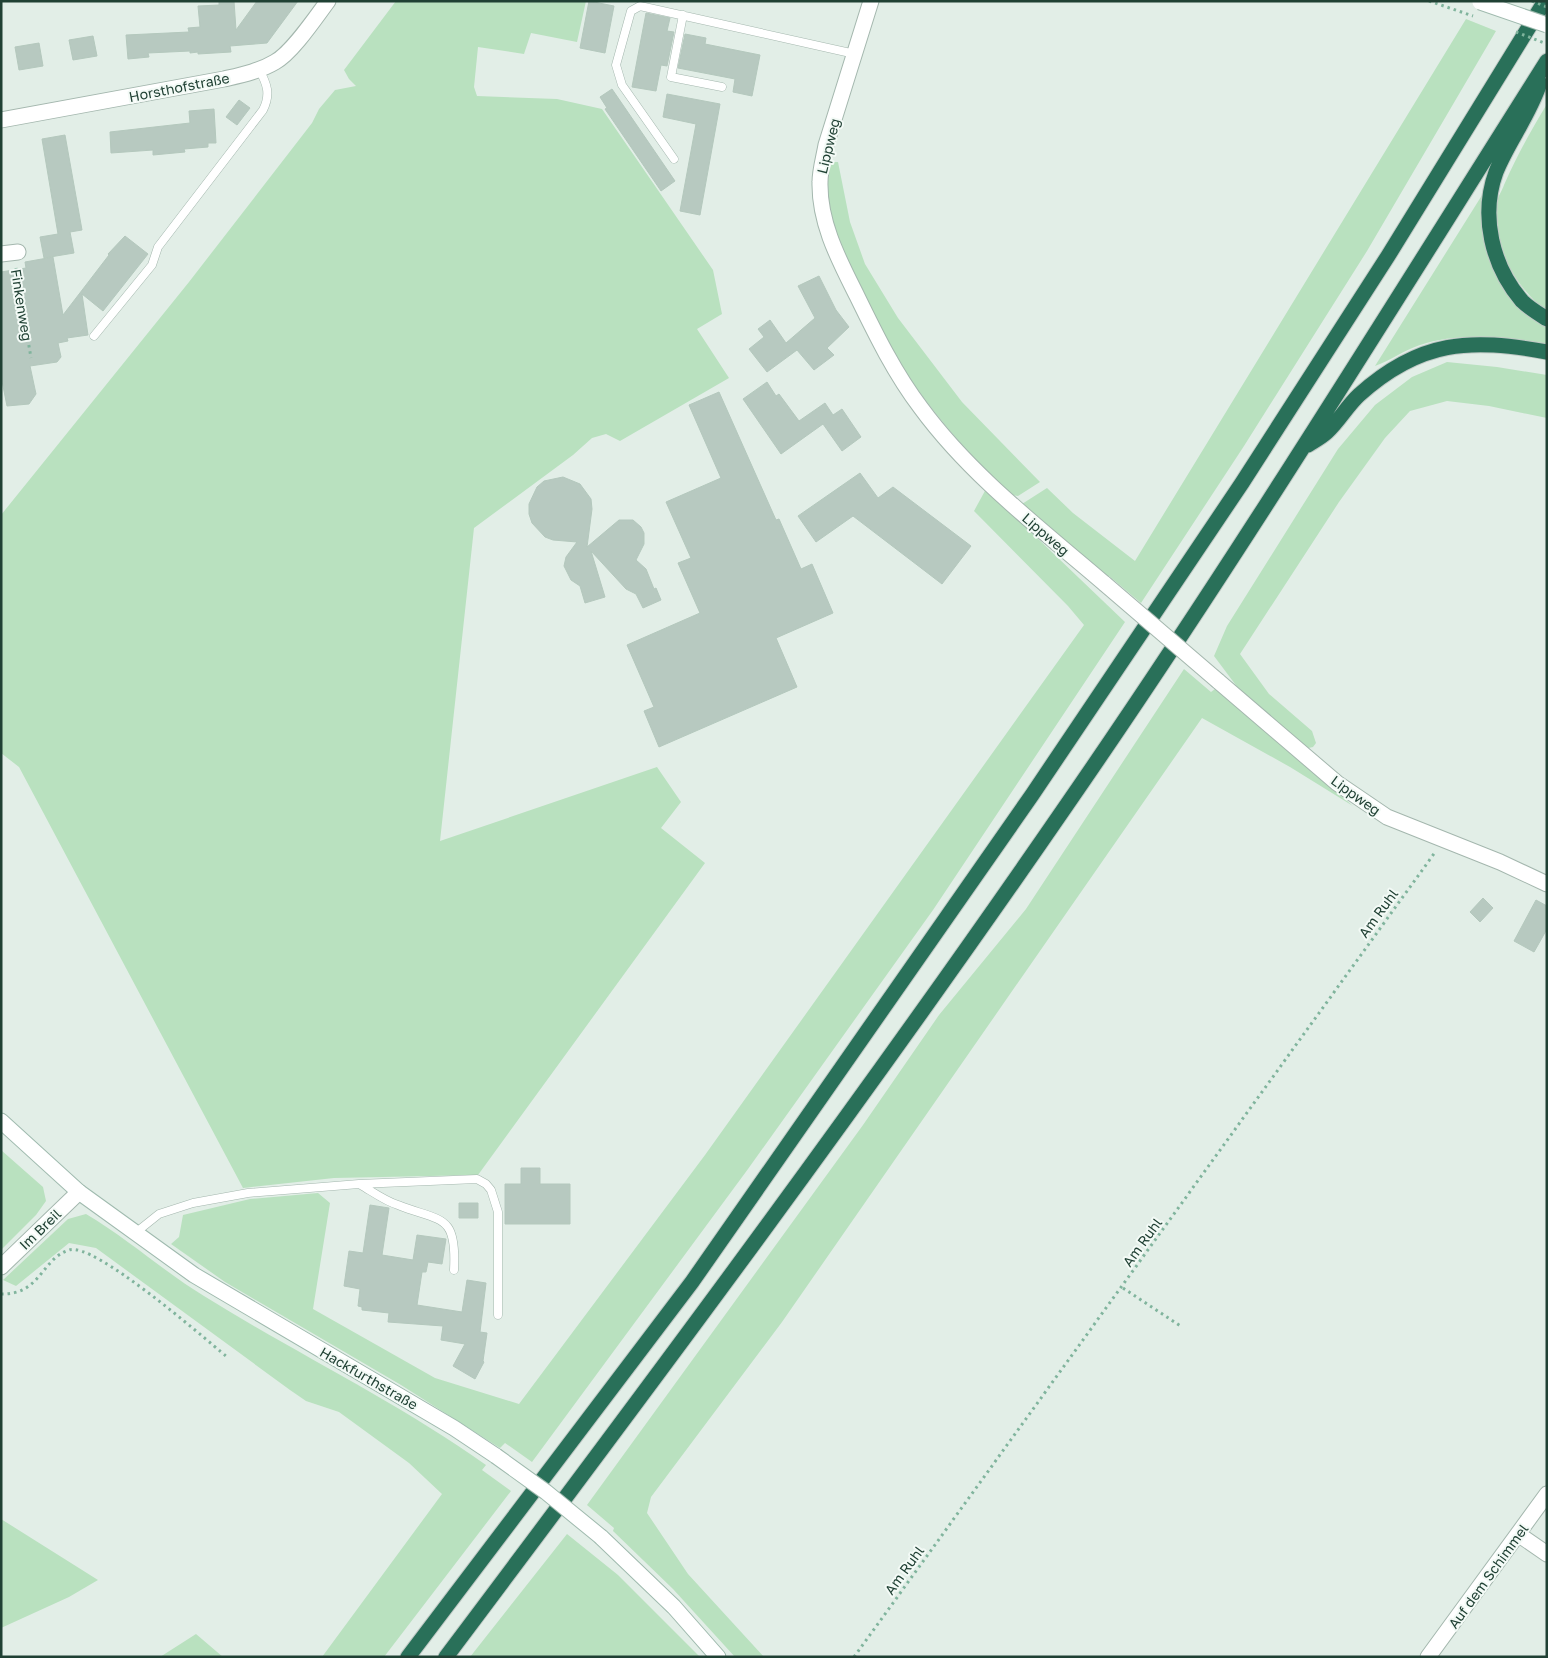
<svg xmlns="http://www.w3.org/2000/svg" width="1548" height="1658" viewBox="0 0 1548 1658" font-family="'Golos Text',sans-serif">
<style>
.green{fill:#b9e1bf}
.building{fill:#b7c9c0;stroke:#b4c8bd}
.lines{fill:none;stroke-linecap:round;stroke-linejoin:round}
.lane-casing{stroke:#a4b7ae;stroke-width:9}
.street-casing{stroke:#a4b7ae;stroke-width:17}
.secondary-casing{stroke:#9fbaae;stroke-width:17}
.highway-casing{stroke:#c1cac6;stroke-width:17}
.path{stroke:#80b49d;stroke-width:3;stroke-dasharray:2.5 4;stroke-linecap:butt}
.lane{stroke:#fff;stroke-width:8}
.street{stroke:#fff;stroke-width:15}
.secondary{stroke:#fff;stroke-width:15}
.highway{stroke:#297059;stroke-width:15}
.street-bridge-casing{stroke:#a4b7ae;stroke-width:17;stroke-linecap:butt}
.secondary-bridge-casing{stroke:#9fbaae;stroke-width:17;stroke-linecap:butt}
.path-bridge{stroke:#80b49d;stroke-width:3;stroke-dasharray:2.5 4;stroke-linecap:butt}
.street-bridge{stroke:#fff;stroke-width:15}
.secondary-bridge{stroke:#fff;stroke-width:15}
.labels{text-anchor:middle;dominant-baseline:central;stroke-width:4;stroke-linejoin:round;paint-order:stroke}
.street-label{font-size:14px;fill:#204134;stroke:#f3faf6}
</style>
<rect width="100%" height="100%" fill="#e2eee7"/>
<path class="green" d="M396,1H586L577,42L531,33L524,54L478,47L474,87L477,96L557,99L602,109L713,270L722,314L697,329L729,378L620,441L606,434L592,438L573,455L474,528L440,841L657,767L681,802L661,828L705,863L478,1175L334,1178L243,1188L19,767L1,753V515L189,282L312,123L319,109L335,90L356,86L349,79L344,70Z
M1466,19L1496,31L1367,251L1244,446L1141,603L1109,576L1107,578L1022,504L1047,488L1073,513L1135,561Z
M1547,104V312C1515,286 1490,245 1497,202C1498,196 1502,191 1504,185C1517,156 1531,130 1547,104Z
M828,162H838L850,222L865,264L898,318L962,402L1040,482L1018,496L1011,495C940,427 888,359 850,268C841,245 829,221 827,196C826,185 828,173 828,162Z
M1484,192L1483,218L1523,309L1538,323L1547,327V345C1506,338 1461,331 1420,345C1404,350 1390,361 1375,366Z
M1447,362L1497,367L1547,375V418L1489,406L1447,401L1410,411L1385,438L1339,502L1240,654L1269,694L1312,731L1316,743L1313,747L1304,749L1241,692L1214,656L1227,626L1338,449L1375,405L1412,377Z
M986,489L1125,622L933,910L748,1169L532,1462L505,1443L500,1448L401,1385L225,1282L171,1244L179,1237L183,1215L250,1199L318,1193L330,1203L313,1309L435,1378L519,1404L705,1155L1084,625L1068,606L974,511Z
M1184,669L1211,692L1215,689L1353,806L1290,767L1202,718L782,1322L651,1497L647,1513L688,1574L764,1657H735L673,1589L613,1531L614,1528L587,1505L863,1125L939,1015L1026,909Z
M1,1150L43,1187L46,1201L36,1215L1,1250Z
M86,1214C127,1238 163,1271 204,1296C297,1354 396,1401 486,1465L482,1470L511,1491L384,1657H322L442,1494L409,1463L339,1412L306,1401L290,1390L96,1248L69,1243L16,1286L3,1280L68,1219Z
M1,1519L98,1580L69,1597L1,1628Z
M567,1534L618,1575L700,1657H470Z
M196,1634L223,1657H160Z"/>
<path class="building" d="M219,1H234L236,30L257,1H298L267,43L230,46L231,52L198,54V52L190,53V51L148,53L149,57L128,59L126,35L189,32L188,28L200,27L198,6L219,5Z
M589,1L614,6L605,53L580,48Z
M646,13L670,18L667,31L674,32L667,66L661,65L656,91L632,87Z
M685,34L706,38L705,44L760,55L752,96L733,92L735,79L678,68Z
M93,36L97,56L73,60L69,40Z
M39,43L43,66L19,70L15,47Z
M612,89L675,181L661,191L605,109L607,108L600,97Z
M667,94L720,104L700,215L680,211L696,124L663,117Z
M239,100L250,108L237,125L226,117Z
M214,109L216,143H208V147L184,149L185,152L153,155V150L111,153L110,132L190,123L189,111Z
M65,135L82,230L70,232L74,253L44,258L40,237L58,234L42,139Z
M125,236L148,254L103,311L82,294L88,335L67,338L68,341L58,343L61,357L57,362L30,366L36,394L29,404L7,406L1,376V272L26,268L25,262L53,257L63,315L109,255L108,254Z
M819,276L836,310L849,327L827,348L834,355L814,370L797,350L767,372L749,349L764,337L758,329L770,320L786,343L815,318L798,286Z
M767,382L776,396L779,394L799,421L825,403L833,415L842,409L861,437L842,451L823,424L781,454L743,399Z
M719,392L776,520L779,519L801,569L812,564L833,613L776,638L797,687L659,747L644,711L654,707L627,645L700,613L678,563L691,558L666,502L721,478L689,405Z
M860,473L878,498L893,487L971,546L942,584L853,516L816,542L798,516Z
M563,477L580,484L591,499L592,509L587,547L619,520H633L641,527L644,533V544L636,560L646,569L654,589L656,588L661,600L643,608L636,594L626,589L591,551L605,597L585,603L580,586L571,580L564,566L566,557L577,542L553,540L545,537L532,523L529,514V504L537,487L544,481Z
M1483,898L1493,908L1480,922L1470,912Z
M1536,900L1547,906V929L1534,952L1514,941Z
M521,1168H540V1184H570V1224H505V1184H521Z
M459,1203H478V1218H459Z
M370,1205L389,1208L382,1255L413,1260L417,1235L446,1239L442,1264L428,1262L426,1272H422L417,1305L462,1312L467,1280L486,1283L480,1332L487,1333L483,1361L484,1362L475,1379L453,1366L465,1344L441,1340L443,1326L388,1322L389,1313L362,1310V1307L358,1306L360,1289L344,1286L349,1251L363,1253Z"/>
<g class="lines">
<defs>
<path id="lane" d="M683,15L671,77L722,87
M674,159L622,85L616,65L631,11L640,6L855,54
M94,336L152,265L158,247L263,110C271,94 267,84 259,69
M361,1185C373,1192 385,1201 398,1205C441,1222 457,1213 454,1270
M134,1234L159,1214L193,1203L248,1193L359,1184L477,1179L486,1184L491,1190L498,1212V1315"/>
<path id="street" d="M871,1L826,145C824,157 820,170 820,182C819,223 839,260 857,296C876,335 895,374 921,408C971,476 1041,529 1105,584
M1,120L224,79C241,75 260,71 275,62C292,53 316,17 328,1
M1,254L18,252
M1218,681L1337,783L1387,817L1500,862L1547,884
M1,1267L79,1192
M1518,1534L1547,1554
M1428,1657L1547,1494"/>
<path id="secondary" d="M1,1121L79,1192L194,1275L454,1428L496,1456
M601,1537L674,1607L718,1657"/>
<path id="highway" d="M1540,83C1529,116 1508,142 1496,172C1480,216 1492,266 1522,301C1529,308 1539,314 1547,319
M1308,445C1314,441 1322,437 1327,432C1339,421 1347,406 1359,395C1420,340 1470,338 1547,352
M408,1657L692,1282L1032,795L1242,483L1388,256L1545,1
M446,1657C657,1376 867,1095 1066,806C1234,563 1389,311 1547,61"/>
</defs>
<use href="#lane" class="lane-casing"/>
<use href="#street" class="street-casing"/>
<use href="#secondary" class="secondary-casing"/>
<use href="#highway" class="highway-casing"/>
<path class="path" d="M1429,1L1473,16
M16,268L31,358
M1123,1288L1182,1327
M1,1294C41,1295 41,1259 69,1250C93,1241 203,1337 226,1356
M854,1657L1436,851"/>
<use href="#lane" class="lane"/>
<use href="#street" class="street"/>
<use href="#secondary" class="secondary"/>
<use href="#highway" class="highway"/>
<defs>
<path id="street-bridge" d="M1105,584L1218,681"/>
<path id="secondary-bridge" d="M1480,2L1547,25
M496,1456L546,1492L601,1537"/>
</defs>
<use href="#street-bridge" class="street-bridge-casing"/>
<use href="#secondary-bridge" class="secondary-bridge-casing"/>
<path class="path-bridge" d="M1532,1L1547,7
M1516,32L1547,44"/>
<use href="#street-bridge" class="street-bridge"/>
<use href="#secondary-bridge" class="secondary-bridge"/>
</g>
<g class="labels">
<g class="street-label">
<text transform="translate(179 87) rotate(-11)">Horsthofstraße</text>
<text transform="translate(828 146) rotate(-76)">Lippweg</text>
<text transform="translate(22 305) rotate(81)">Finkenweg</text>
<text transform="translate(1046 534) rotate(41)">Lippweg</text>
<text transform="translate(1356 795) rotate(36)">Lippweg</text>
<text transform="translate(1378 913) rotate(-54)">Am Ruhl</text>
<text transform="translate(40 1229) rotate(-44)">Im Breil</text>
<text transform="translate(1142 1242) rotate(-54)">Am Ruhl</text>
<text transform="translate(369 1378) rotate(30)">Hackfurthstraße</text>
<text transform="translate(904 1570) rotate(-54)">Am Ruhl</text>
<text transform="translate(1488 1576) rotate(-54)">Auf dem Schimmel</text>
</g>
</g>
<rect width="1548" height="1658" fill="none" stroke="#204134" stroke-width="5"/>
</svg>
